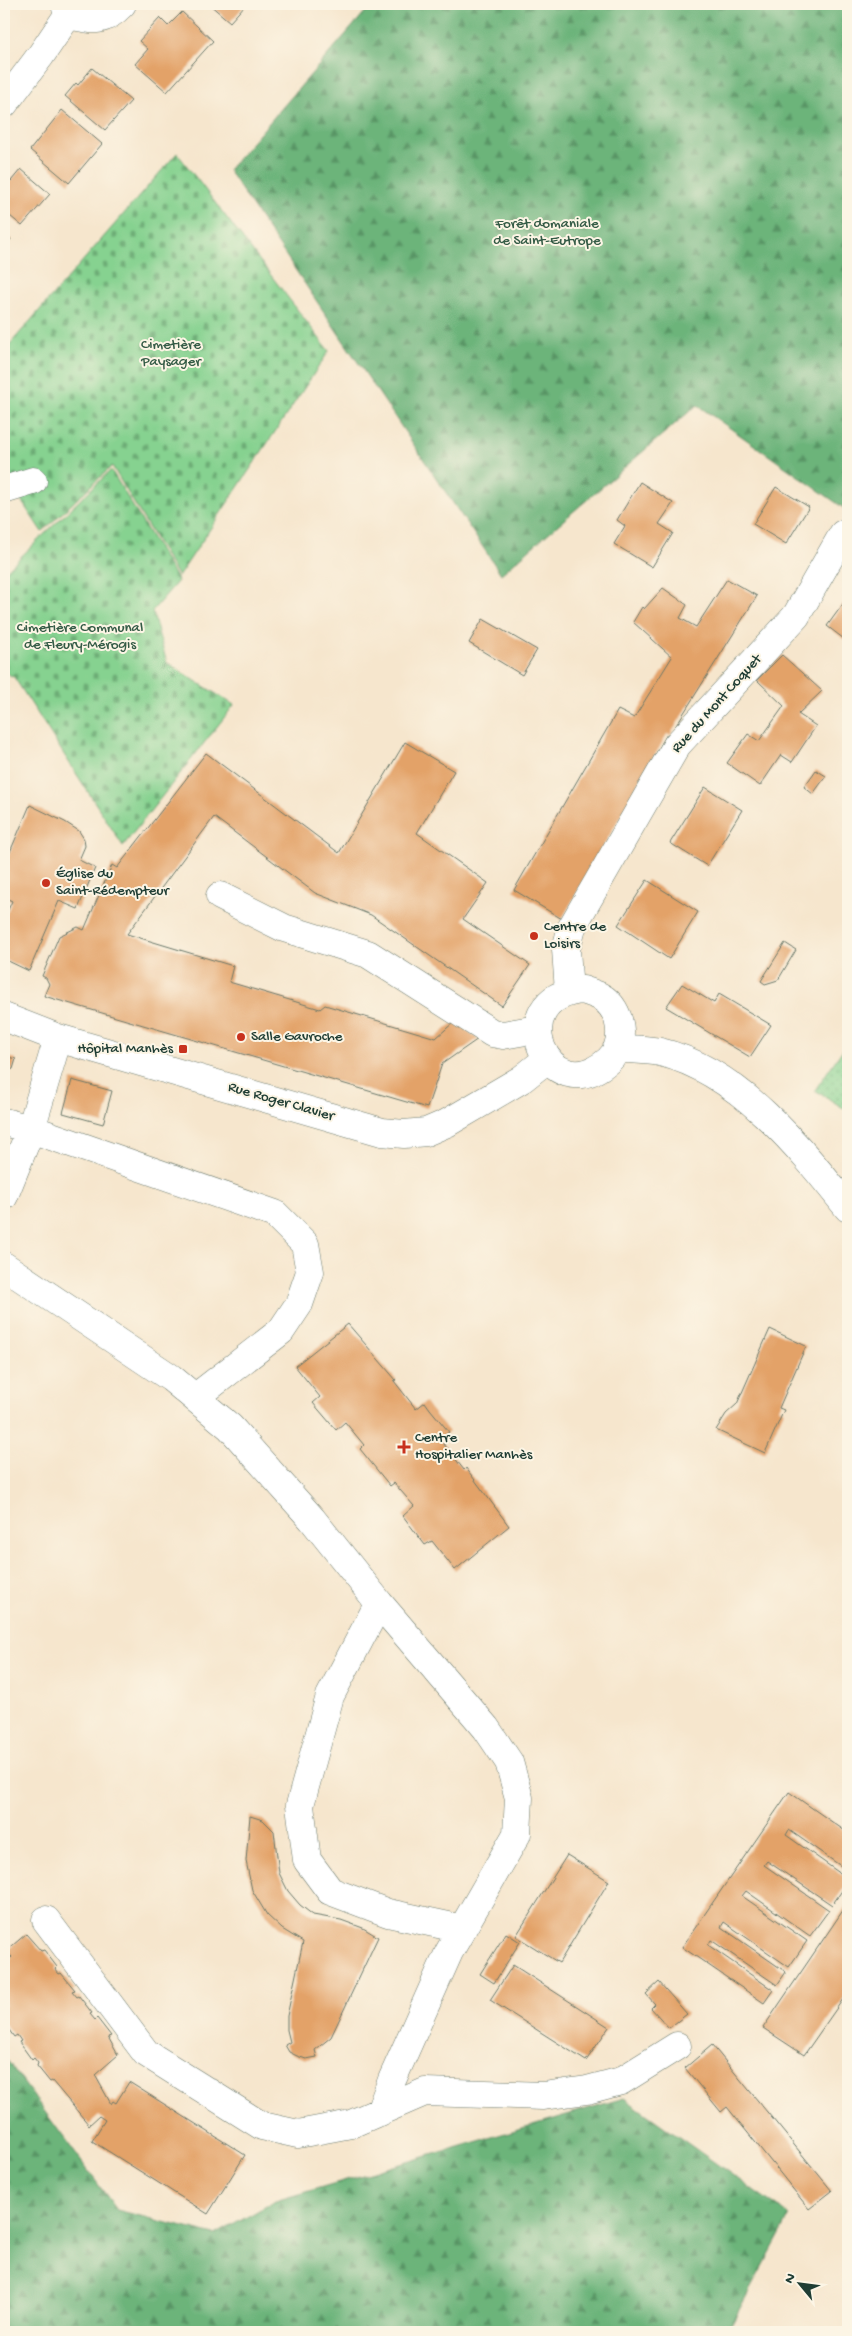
<svg xmlns="http://www.w3.org/2000/svg" width="852" height="2336" viewBox="0 0 852 2336" font-family="'Gochi Hand',sans-serif">
<style>
.grass{fill:url(#grass-dots);stroke:#528862}
.forest{fill:url(#forest-firs);stroke:#467857}
.cemetery{fill:url(#cemetery-stones);stroke:#528862}
.building{fill:#e3a268}
.lines{fill:none;stroke-linecap:round;stroke-linejoin:round}
.minor-casing{stroke:#6a786a;stroke-width:29}
.minor{stroke:#fff;stroke-width:28}
.poi-dot{fill:#c8321e;stroke:#fcf5e5;stroke-width:2}
.labels{text-anchor:middle;dominant-baseline:central;stroke-width:4;stroke-linejoin:round;paint-order:stroke}
.park-label{font-size:15px;fill:#345b46;stroke:#fcf5e5}
.street-label{font-size:15px;fill:#1f3d34;stroke:#fcf5e5}
.poi-label{font-size:15px;fill:#1f3d34;stroke:#fcf5e5;text-anchor:start}
</style>
<defs>
<pattern id="grass-dots" width="8" height="8" patternUnits="userSpaceOnUse" patternTransform="scale(1.25)"><rect width="8" height="8" fill="#86d290"/><path d="M2 2h.1M6 6h.1" fill="none" stroke="#6dac76" stroke-width="1.8" stroke-linecap="round"/></pattern>
<pattern id="forest-firs" width="22" height="20" patternUnits="userSpaceOnUse" patternTransform="scale(1.25)"><rect width="22" height="20" fill="#6cb47a"/><path d="M5 1l3.5 6h-7zM16 11l3.5 6h-7z" fill="#589465"/></pattern>
<pattern id="cemetery-stones" width="16" height="16" patternUnits="userSpaceOnUse" patternTransform="scale(1.25)"><rect width="16" height="16" fill="#86d290"/><path d="M2 7V4a2 2 0 0 1 4 0v3zM10 15v-3a2 2 0 0 1 4 0v3z" fill="#6dac76"/></pattern>
</defs>
<rect width="100%" height="100%" fill="#fcf5e5"/>
<filter id="ink" filterUnits="userSpaceOnUse"><feTurbulence type="fractalNoise" baseFrequency=".02" numOctaves="2"/><feDisplacementMap in="SourceGraphic" scale="10" xChannelSelector="R" yChannelSelector="G"/><feConvolveMatrix kernelMatrix="1 2 1 2 8 2 1 2 1" color-interpolation-filters="sRGB"/></filter>
<filter id="wash" filterUnits="userSpaceOnUse"><feTurbulence type="fractalNoise" baseFrequency=".0096" numOctaves="4" result="noise"/><feDisplacementMap in="SourceGraphic" scale="20" xChannelSelector="R" yChannelSelector="G"/><feGaussianBlur stdDeviation="1.12" result="paint"/><feColorMatrix in="noise" values="0 0 0 0 0 0 0 0 0 0 0 0 0 0 0 0 0 1.4 0 .05"/><feComposite in="paint" operator="in"/></filter>
<g filter="url(#wash)">
<rect width="100%" height="100%" fill="#f6e6cd"/>
<path class="grass" d="M848,1042V1111L815,1090Z"/>
<path class="forest" d="M372,4H848V511L697,405L501,574L228,170Z
M4,2056L117,2210L215,2235L275,2201L624,2098L790,2216L727,2332H4Z"/>
<path class="cemetery" d="M177,153L329,351L178,577L112,466L42,532L12,487L4,469V351Z
M111,470L178,581L152,611L167,663L234,705L123,846L14,677L4,672V573Z"/>
<g id="blocks">
<path class="building" d="M209,4H246L230,22Z
M182,12L213,41L167,92L135,64L148,49L139,41L160,18L168,26Z
M92,68L131,101L105,130L65,96L76,83L78,85Z
M62,110L102,144L69,183L30,150Z
M21,169L50,194L22,226L4,211V180L6,177L11,181Z
M4,233L11,239L4,248Z
M640,482L673,503L659,524L673,533L652,567L614,544L625,526L617,520Z
M776,487L809,507L786,544L753,524Z
M727,579L757,596L670,735L667,734L562,919L514,890L618,710L634,718L672,657L633,622L642,607L644,609L663,588L687,605L680,618L696,627Z
M848,597V642L827,626Z
M483,619L537,650L522,675L469,643Z
M782,655L822,691L798,714L816,726L792,762L781,755L760,786L727,763L748,734L759,741L784,706L757,680Z
M405,742L454,771L417,833L488,883L463,919L530,965L502,1006L371,915L315,893L214,817L127,934L233,966L229,982L320,1009L325,1005L436,1038L455,1021L478,1039L442,1064L427,1108L44,996L49,984L46,978L42,976L59,936L78,927L84,930L112,865L117,868L206,753L339,853Z
M816,770L826,776L813,794L804,787Z
M705,787L742,810L707,866L670,843Z
M30,805L65,822L79,831L84,839L85,846L79,860L95,868L78,909L59,901L29,971L4,959V919L12,901L4,897V866Z
M647,880L698,912L669,959L618,925Z
M785,943L796,950L778,980L765,984L761,981Z
M682,984L714,1003L719,994L771,1025L750,1057L666,1007Z
M4,1056L16,1059L13,1069L4,1073Z
M72,1080L112,1091L103,1124L63,1113Z
M348,1324L396,1380L394,1381L416,1409L425,1402L430,1409L449,1432L440,1439L464,1470L466,1468L509,1526L455,1570L432,1541L425,1545L403,1516L414,1506L394,1483L390,1486L360,1449L364,1445L345,1422L336,1430L313,1403L320,1397L295,1366Z
M770,1329L806,1346L779,1408L784,1410L765,1453L716,1430L726,1414L737,1404Z
M789,1792L848,1833V1871L789,1830L786,1835L848,1879V1882L832,1905L767,1861L764,1865L829,1910L810,1936L746,1891L742,1896L807,1941L789,1967L724,1922L721,1927L786,1972L777,1985L711,1940L708,1945L773,1990L764,2003L682,1947Z
M250,1816L263,1820L274,1831L279,1873L288,1891L300,1905L313,1915L341,1920L363,1928L378,1937L331,2037L315,2050L317,2057L306,2059L297,2056L289,2052L285,2045L290,2042L287,2030V2016L303,1942L282,1929L267,1915L252,1890L246,1861Z
M567,1855L609,1881L559,1963L516,1936Z
M848,1903V1992L804,2055L763,2028Z
M506,1933L520,1942L494,1983L480,1974Z
M26,1934L41,1951L44,1950L57,1967L55,1969L59,1974L61,1973L75,1990L72,1991L77,1997L79,1996L92,2013L90,2014L95,2020L97,2018L111,2036L108,2037L118,2055L95,2075L111,2104L113,2101L116,2103L129,2082L245,2155L208,2214L92,2141L105,2120L99,2116L89,2125L52,2081L50,2082L37,2066L38,2063L34,2058L32,2060L19,2042L21,2041L17,2035L14,2037L4,2023V1963L12,1957L6,1951Z
M513,1965L609,2027L586,2061L490,2000Z
M659,1982L687,2014L669,2028L651,2008L655,2004L646,1994Z
M712,2045L832,2191L809,2209L727,2107L721,2112L685,2068Z"/>
</g>
</g>
<g filter="url(#ink)">
<use href="#blocks" fill-opacity="0" stroke="#6a786a" stroke-width="1"/>
<g class="lines">
<defs>
<path id="minor" d="M68,15C93,20 103,24 122,4
M4,104L41,55L68,15L65,4
M4,490L33,481
M220,896L284,928L368,954L492,1033L503,1035L537,1029
M583,990C588,992 596,994 601,997C622,1009 627,1043 609,1060C548,1114 499,997 583,990Z
M569,992L566,949L572,927L677,745L796,616L843,534
M4,1017L58,1038L382,1132L404,1134L426,1132L447,1123L522,1079L547,1059
M618,1048C631,1050 646,1049 660,1052C738,1070 801,1149 848,1208
M4,1122L31,1129L275,1214L305,1244L310,1272L299,1304L281,1331L196,1397
M4,1196L31,1129L58,1038
M4,1266L171,1378L230,1427L312,1519L379,1603L486,1728L509,1762L519,1798L517,1834L449,1952L392,2080L380,2112
M379,1603L330,1696L300,1805L307,1860L330,1891L388,1913L462,1929
M46,1920L146,2053L262,2126L298,2134L351,2124L425,2092L543,2096L587,2090L621,2081L677,2046"/>
</defs>
<use href="#minor" class="minor-casing"/>
<use href="#minor" class="minor"/>
</g>
</g>
<g class="poi-dot">
<circle cx="46" cy="883" r="5"/>
<circle cx="534" cy="936" r="5"/>
<circle cx="241" cy="1037" r="5"/>
<rect x="178" y="1044" width="10" height="10" rx="2.5"/>
<path d="M401.5 1439.5h5v5h5v5h-5v5h-5v-5h-5v-5h5z"/>
</g>
<g class="labels">
<g class="park-label">
<text x="547" y="224">Forêt domaniale<tspan x="547" dy="17">de Saint-Eutrope</tspan></text>
<text x="171" y="345">Cimetière<tspan x="171" dy="17">Paysager</tspan></text>
<text x="80" y="628">Cimetière Communal<tspan x="80" dy="17">de Fleury-Mérogis</tspan></text>
</g>
<g class="street-label">
<text transform="translate(717 704) rotate(-48)">Rue du Mont Coquet</text>
<text transform="translate(281 1102) rotate(16)">Rue Roger Clavier</text>
</g>
<g class="poi-label">
<text x="56" y="874">Église du<tspan x="56" dy="17">Saint-Rédempteur</tspan></text>
<text x="544" y="927">Centre de<tspan x="544" dy="17">Loisirs</tspan></text>
<text x="251" y="1037">Salle Gavroche</text>
<text x="173" y="1049" text-anchor="end">Hôpital Manhès</text>
<text x="415" y="1438">Centre<tspan x="415" dy="17">Hospitalier Manhès</tspan></text>
</g>
</g>
<rect width="852" height="2336" fill="none" stroke="#fcf5e5" stroke-width="20"/>
<g transform="translate(800 2284) rotate(299)" stroke="#fcf5e5" stroke-width="4" paint-order="stroke">
<path d="M0-4L9 19L0 12L-9 19Z" fill="#1f3d34"/>
<text y="-8" font-size="14" font-weight="bold" text-anchor="middle" fill="#1f3d34">N</text>
</g>
</svg>
